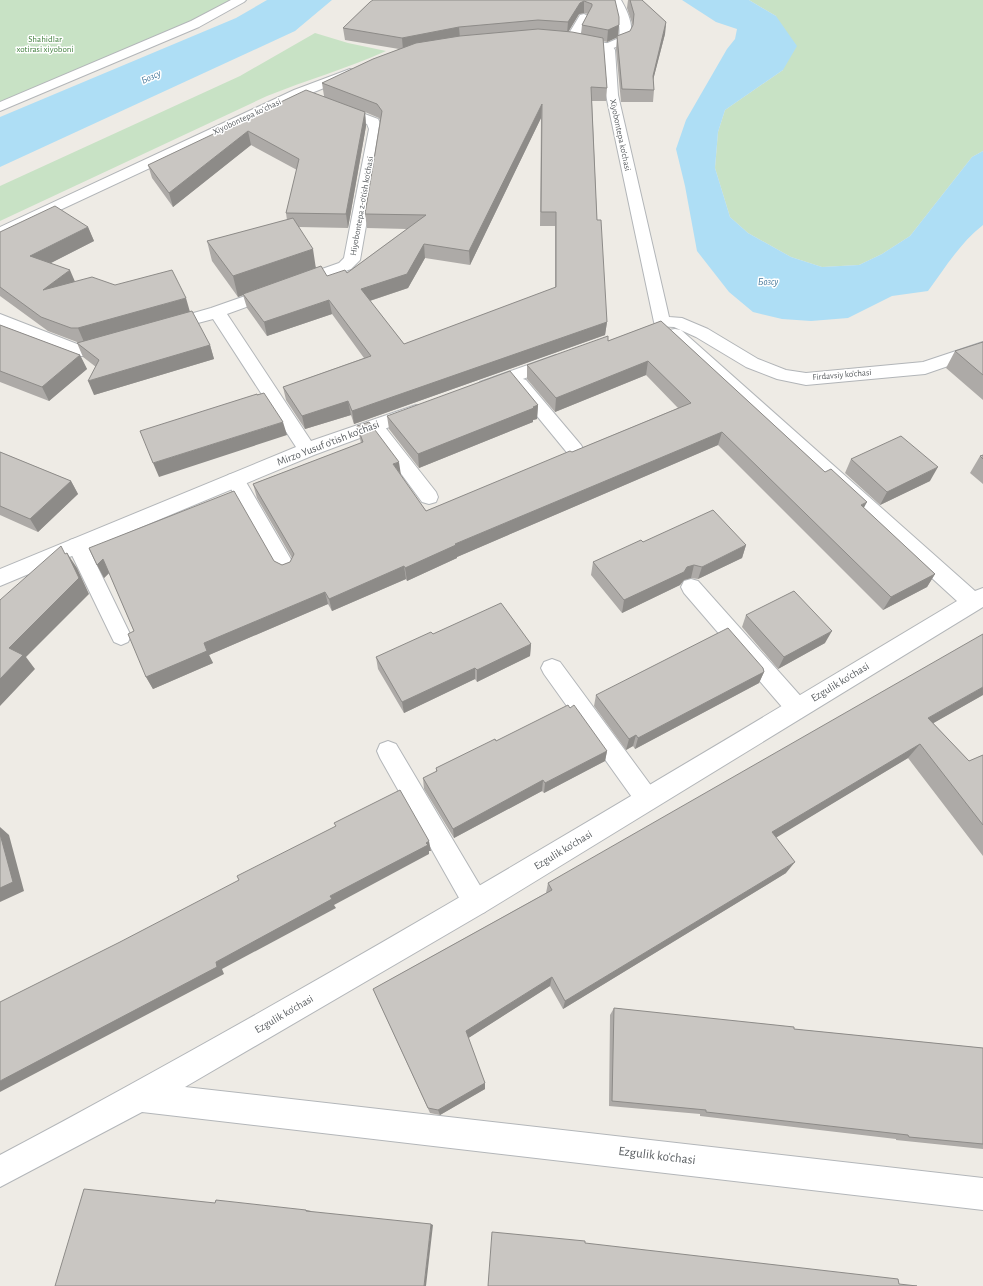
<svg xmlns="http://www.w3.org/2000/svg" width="983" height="1286" viewBox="0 0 983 1286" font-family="'Alegreya Sans',sans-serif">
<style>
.green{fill:#c8e2c5}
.water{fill:#aedef5}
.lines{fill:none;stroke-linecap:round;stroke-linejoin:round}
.lane-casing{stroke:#b3b6b9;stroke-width:2}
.street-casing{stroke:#b3b6b9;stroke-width:2}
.secondary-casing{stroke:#b2b5b8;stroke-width:2}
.lane{fill:#fff;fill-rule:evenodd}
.street{fill:#fff;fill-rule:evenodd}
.secondary{fill:#fff;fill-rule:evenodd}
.wall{fill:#adaaa7;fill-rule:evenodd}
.shaded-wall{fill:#8d8b88}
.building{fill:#c9c6c2;stroke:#8d8b88;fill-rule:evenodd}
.labels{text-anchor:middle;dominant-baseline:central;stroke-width:3;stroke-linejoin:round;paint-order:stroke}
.far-park-label{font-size:9px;fill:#448140;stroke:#fff}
.far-street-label{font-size:9px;fill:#5d6164;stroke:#fff}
.far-water-label{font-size:10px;font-style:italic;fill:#497b9d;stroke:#fff}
.street-label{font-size:11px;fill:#5d6164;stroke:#fff}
.near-street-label{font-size:13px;fill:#5d6164;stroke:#fff}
</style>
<rect width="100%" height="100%" fill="#eeebe5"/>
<path class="green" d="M0,0H247L212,20L0,111Z
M749,0H983V151L972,157L910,236L882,254L859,265L822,267L791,257L748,233L730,217L715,168L718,132L725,110L783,70L776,16Z
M315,33L348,43L386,51C348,68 307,80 267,96L0,221V186L240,76Z"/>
<path class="water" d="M267,0H332L295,31L0,167V117L236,18Z
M682,0H749L776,16L797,46L783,70L725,110L718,132L715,168L730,217L748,233L791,257L822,267L859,265L882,254L910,236L972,157L983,151V225C960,243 945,268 928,291L892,296L848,318L811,321L782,319L753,312L729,292L697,251L685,186L676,149L686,120L727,49L735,39L737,29L716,22Z"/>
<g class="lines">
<defs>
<path id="lane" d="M611,0H621C628,12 636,30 628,42L611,49H603L601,47L603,45L619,38C621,25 617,12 611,0Z
M584,14L590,17L577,40L575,42H567L565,40L580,15Z
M520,378L526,380L581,445L584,450L581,455L575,456L569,455L514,388L512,384L514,380Z
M375,420L381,422L436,492L438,497L436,502L429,504L422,502L369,430L366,426L369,422Z
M235,473L242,475L293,563L296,568L293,573L286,576L279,573L226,480L228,475Z
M77,538L84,540L87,545L131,636L128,642L121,645L114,642L111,636L67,545L70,540Z
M691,579L698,581L805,701L808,708L805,715L797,718L789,715L684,593L681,587L684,581Z
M552,659L560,662L655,791L659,799L655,807L647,810L639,807L544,674L541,668L544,662Z
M388,741L396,744L485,894L489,903L485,912L476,915L467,912L380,758L377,751L380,744Z"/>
<path id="street" d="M231,0H246L244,2L199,27L0,111V102L191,21Z
M338,104L378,119L383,129L360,260L351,269L227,314L311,441L416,405L422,407L425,411L422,415L314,455L0,586V569L296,447L213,319L168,331L162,330L160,326L162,322L211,308L339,263L344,258L369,129L367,124L333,111L331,108L333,105Z
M0,314L77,344C90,344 103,336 116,339L119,343L116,347L84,356H75L0,325Z
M675,329L681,330L975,591L983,588V607L485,912L185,1087L983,1178V1210L142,1112L0,1187V1155C326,982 641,790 957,601L669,338L667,334L669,330Z
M556,355L562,357L565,361L562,365L486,392L480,390L477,386L480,382Z"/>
<path id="secondary" d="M574,37L611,44L615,50L618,95L669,317L682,318L708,329L758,359L786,370L806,373L923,362L983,342V354L925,374L806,385L777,379L746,367L696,337L674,327L656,326L654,322L606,95L603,50L570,44L568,41L570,38Z
M350,69L354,70L356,73L354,76L304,96L0,238V227L294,90Z"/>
</defs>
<use href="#lane" class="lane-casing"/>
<use href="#street" class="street-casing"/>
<use href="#secondary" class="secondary-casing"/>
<use href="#lane" class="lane"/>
<use href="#street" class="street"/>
<use href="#secondary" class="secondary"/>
</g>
<path class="wall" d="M615,0L618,36L630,31L633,26L627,8L628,0H642L666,22L665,34L653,80L654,90L653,102H621L616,49L617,37L607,42L603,41L607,88L606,101H592L597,220L607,322L605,335L354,424L351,415L305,429L286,400L283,387L364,358L332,314L267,336L247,308L243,295L238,297L212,261L207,241L287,220L286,213L297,170L251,145L173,207L152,178L148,165L324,96L322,83L399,49L345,40L343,28L370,2ZM584,13L588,14L582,25L581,34L568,32L579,14ZM365,112L379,118L380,120L365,214L367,228L407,229L347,273L327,276L316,268L299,227L348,228L366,126ZM541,118L540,226H555V288L404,344L370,301L408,288L425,258L470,265Z
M88,227L94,241L51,263L75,282L190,312L210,345L214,359L94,395L96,367L83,357L77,343L80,342H77L48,331L0,296V232Z
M661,321L864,508L935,574L927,587L883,610L718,445L457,557V558L407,581L406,579L332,611L328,604L209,655L213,663L153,689L146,677L134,631L109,573L104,578L97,565L274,561L282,565L290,562L292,558L257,498L253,484L361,443L357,426L401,476L426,511L572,452L678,408L646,375L555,412L527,379V365L608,341Z
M0,325L80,355L87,369L49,401L0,382Z
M983,342V400L946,368L955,351Z
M538,405L537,419L533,420V422L419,468L389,429L387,416Z
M0,452L71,481L78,494L38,532L0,515Z
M983,455V484L970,473L980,456Z
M851,459L930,481L880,505L845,473Z
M643,542L746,545L742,558L698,579L691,578L684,580L680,585L622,613L591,575L593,562Z
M746,615L825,643L778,669L742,627Z
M433,634L531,644L530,656L477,682L475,679L404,713L378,669L376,657Z
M764,672L759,683L635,749L633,746L626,750L594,706L596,695Z
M983,695L933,723L969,761L983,755V856L908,758L776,837L786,873L563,1009L550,986L468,1038L485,1083V1089L440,1115L430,1113L373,989L546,893L548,883Z
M496,741L607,751L605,761L544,793L542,791L454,838L424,789L423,778L436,772V768Z
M614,1008L794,1029L983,1048V1149L896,1140V1139L700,1116V1114L609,1106L610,1015Z"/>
<path class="shaded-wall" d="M584,1V13L579,14L567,34L568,22L580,3Z
M666,22L665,34L651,88L653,76Z
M619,25L618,37L607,42L608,30Z
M459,27L460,39L403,50L402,38Z
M542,104L541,118L470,265L469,251Z
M365,112L366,126L348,228L346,214Z
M248,131L251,145L173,207L169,193Z
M88,227L94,241L37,270L30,256Z
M424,244L425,258L408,288L363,303L361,289Z
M313,249L316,269L238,297L233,276Z
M70,270L76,284L43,290Z
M186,298L190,312L84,342L78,328Z
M329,300L332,314L267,336L264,322Z
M607,322L605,335L354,424L352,411Z
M210,345L214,359L94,395L88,381Z
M80,355L87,369L49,401L42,387Z
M648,361L646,375L555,412L556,398Z
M348,401L351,415L305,429L302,416Z
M538,405L537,419L533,420V422L419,468L418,454Z
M283,422L287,435L159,477L153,463Z
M722,432L718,445L457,557V558L407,581L405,568L455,544Z
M399,462L401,475L393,464Z
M938,467L930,481L880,505L887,492Z
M71,481L78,494L38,532L30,519Z
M867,502L860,515L861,505Z
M746,545L742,558L698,579L702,567Z
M67,553L77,568L89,594L26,657L35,669L0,706V679L9,648Z
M103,559L110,572L104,578L97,565Z
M694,565L691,578L684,580L680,585L622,613L624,600L687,567Z
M404,566L406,579L332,611L329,599Z
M935,574L927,587L883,610L891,597Z
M325,592L328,604L209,655L213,663L153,689L146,677L204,643Z
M832,631L825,643L778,669L784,657Z
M531,644L530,656L477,682V670Z
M475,668V679L404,713L402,702Z
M764,672L759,683L635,749L638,738Z
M983,687V695L916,733L928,718Z
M636,735L633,746L626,750L629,739Z
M920,744L908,758L764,845L772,832Z
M607,751L605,761L544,793L545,783Z
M543,780L542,791L454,838L453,829Z
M0,827L9,835L24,891L0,902Z
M429,841L431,851H429V854L334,905L336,908L222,969L224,974L0,1092V1081L216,962L330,896Z
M795,862L786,873L563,1009L565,1001Z
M552,977L550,986L467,1039L466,1031Z
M485,1083V1089L440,1115L438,1110Z
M306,1210L311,1211V1213L306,1211Z
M431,1224L433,1225L426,1286H424Z"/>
<path class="building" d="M373,0H615L619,17V25L608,30L582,25L592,6V4L584,1L580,3L568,22L538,20L459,27L402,38L343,28L370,2Z
M630,0H642L666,22L653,76L654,90L622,89L617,36L630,31L633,25L634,14Z
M538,29L572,32L603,38L607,88L591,87L597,220H601L607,322L352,411L348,401L302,416L283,387L371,356L329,300L264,322L243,294L321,266L327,276L345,270L347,273L426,215L365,214L382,111L377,104L322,83L373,59L416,43L460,36ZM542,104L541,212H556V287L404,344L361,289L407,274L424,244L469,251Z
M306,90L365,112L346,214L286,213L299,159L248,131L169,193L148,165Z
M55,206L88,227L30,256L70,270L43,290L92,277L115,285L172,270L186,298L78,328H71L41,317L0,287V232Z
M293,218L313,249L233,276L207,241Z
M192,311L210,345L88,381L99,360L77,343Z
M661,321L825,472L831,469L867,502L861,505L935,574L891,597L722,432L455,544L456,545L405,568L404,566L329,599L325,592L204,643L207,651L146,677L128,634L134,631L103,559L97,565L89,548L234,491L274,561L282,565L290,562L294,554L253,484L363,442L357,426L369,422L399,462L393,464L426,511L570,451L572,452L691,403L648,361L556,398L527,365L608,336V341Z
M0,325L80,355L42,387L0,371Z
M983,342V375L955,351Z
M510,371L538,405L533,407L534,408L418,454L387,416Z
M264,393L283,422L153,463L140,431L257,394V395Z
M901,436L938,467L887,492L851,459Z
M0,452L71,481L30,519L0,506Z
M983,455V459L980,456Z
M713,510L746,545L702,567L694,565L687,567L684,572L624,600L593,562L641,540L643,542Z
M61,546L65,554L67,553L79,578L9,648L23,655L0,679V600Z
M794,591L832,631L784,657L746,615Z
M501,603L531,644L477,670L475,668L402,702L376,657L431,632L433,634Z
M728,628L763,668L764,672L638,738L636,735L629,739L596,695Z
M983,634V687L928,718L969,761L983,755V825L920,744L772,832L795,862L565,1001L552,977L466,1031L485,1083L438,1110L428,1108L373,989L552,890L548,883Z
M568,705L570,708L574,705L607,751L545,783L543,780L453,829L423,778L437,771L436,768L495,739L496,741Z
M400,790L429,841L426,843L428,845L330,896L332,899L216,962L217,967L0,1081V1002L120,942L239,880L237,876L336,826L334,823Z
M0,834L13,882L0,888Z
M614,1008L794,1027V1029L983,1048V1144L909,1137L908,1135L706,1112V1110L612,1101Z
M84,1189L215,1203L216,1200L306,1210V1211L431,1224L424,1286H55Z
M492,1232L585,1241V1243L898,1279L899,1284L917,1286H488Z"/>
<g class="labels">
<g class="far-park-label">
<text x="45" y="39">Shahidlar<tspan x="45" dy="10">xotirasi xiyoboni</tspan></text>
</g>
<g class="far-street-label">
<text transform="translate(247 117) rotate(-25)">Xiyobontepa koʻchasi</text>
<text transform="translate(620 135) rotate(78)">Xiyobontepa ko'chasi</text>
<text transform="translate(362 206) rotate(-80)">Hiyobontepa 2-o'tish ko'chasi</text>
<text transform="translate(842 375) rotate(-5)">Firdavsiy ko'chasi</text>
</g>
<g class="far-water-label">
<text transform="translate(151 77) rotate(-25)">Бозсу</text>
<text x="768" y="282">Бозсу</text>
</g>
<g class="street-label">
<text transform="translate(328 443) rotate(-21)">Mirzo Yusuf o'tish ko'chasi</text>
<text transform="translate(840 682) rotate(-31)">Ezgulik ko'chasi</text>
<text transform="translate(563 850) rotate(-31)">Ezgulik ko'chasi</text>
<text transform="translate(284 1014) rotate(-30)">Ezgulik ko'chasi</text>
</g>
<g class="near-street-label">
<text transform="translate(657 1156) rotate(7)">Ezgulik ko'chasi</text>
</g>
</g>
</svg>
